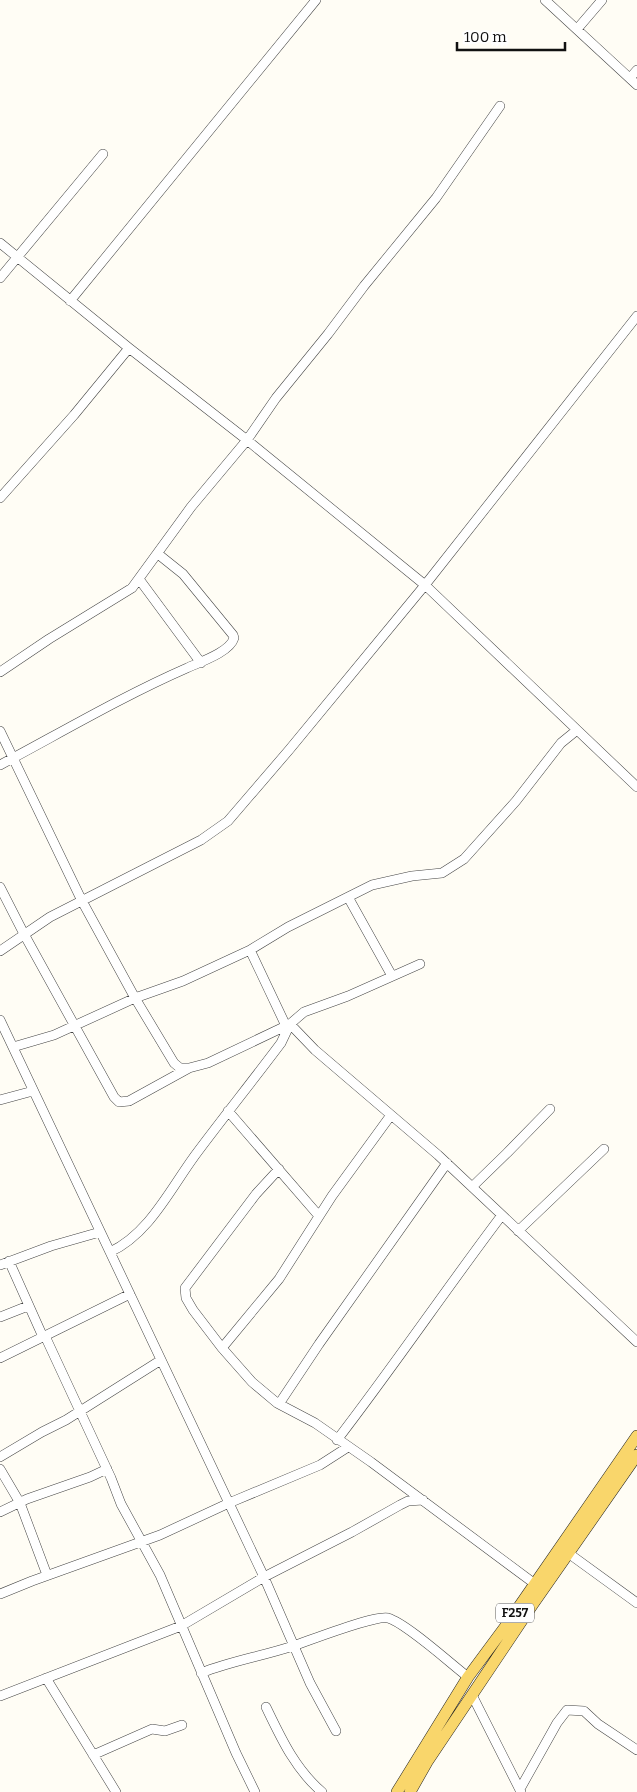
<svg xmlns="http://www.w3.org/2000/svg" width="637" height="1792" viewBox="0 0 637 1792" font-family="Bitter,serif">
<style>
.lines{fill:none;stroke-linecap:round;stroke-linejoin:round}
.minor-casing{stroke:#444;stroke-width:10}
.major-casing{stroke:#222;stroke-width:12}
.minor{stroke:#fff;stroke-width:9}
.major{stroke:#f9d66b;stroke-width:11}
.labels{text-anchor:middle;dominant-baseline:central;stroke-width:5;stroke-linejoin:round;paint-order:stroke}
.shield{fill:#fff;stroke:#585858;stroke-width:1}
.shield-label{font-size:12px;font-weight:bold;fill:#111}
</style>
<rect width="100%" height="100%" fill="#fffdf5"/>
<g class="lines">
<defs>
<path id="minor" d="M545,0L637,85
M578,28L602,0
M630,78L637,70
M0,243L129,348L247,440L425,585L637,787
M0,278L103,154
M70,301L316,0
M0,498L74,415L129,348
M139,579L201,663
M0,672L49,639L132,588L191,507L247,440L276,398L328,334L364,286L436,198L500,106
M0,731L82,901L135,998L174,1063L180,1068H189L208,1063L290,1024L304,1012L348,996L420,964
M0,765C62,732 123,696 187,668C200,662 230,652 234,638L233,635L183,574L158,554
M0,887L24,934L114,1097L119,1102L129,1101L189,1068
M348,897L392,976
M250,950L286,1026
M0,951L50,917L201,840L228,821L289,750L425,585L637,316
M0,1020L264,1577L310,1683L336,1731
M290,1024L315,1050L438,1155L637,1342
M13,1047L54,1035L135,998L183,981L250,950L288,927L372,885L412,876L442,873L464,859L516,801L561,743L577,730
M0,1100L33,1091
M228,1111L319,1216
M279,1169L256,1194L185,1288L186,1298L193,1310L222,1348L252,1382L277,1403L315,1423L371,1462L535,1584
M472,1187L507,1153L550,1109
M518,1231L604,1149
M110,1252C151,1233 172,1185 199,1150C226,1114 254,1079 281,1043L290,1024
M9,1261L43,1337
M0,1265L51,1246L100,1232
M0,1317L28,1306
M45,1336L111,1478L121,1504L160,1575L236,1753L255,1792
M222,1348L279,1279L332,1196L391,1115
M0,1358L130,1294
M279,1404L319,1344L447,1163
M337,1440C394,1366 446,1289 502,1215
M0,1457L42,1432L66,1420L161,1360
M0,1469L20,1503L47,1575
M0,1512L27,1499L90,1477L107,1469
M564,1550L637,1603
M0,1594L32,1581L160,1535L229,1503L320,1465L348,1447
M201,1673C231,1661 263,1656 293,1646C311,1640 374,1615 388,1618C406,1623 451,1664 468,1677
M46,1678L116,1792
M472,1695L521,1792
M0,1696L181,1626L264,1577L352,1532L400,1505L408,1501L423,1500
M266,1707C281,1738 295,1769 322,1792
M93,1755L152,1729L165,1731L182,1725
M520,1789L557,1723L567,1710L584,1711L598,1724L637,1750"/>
<path id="major" d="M397,1792L468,1677L505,1627L637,1436
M410,1792L427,1762L533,1604L637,1455"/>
</defs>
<use href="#minor" class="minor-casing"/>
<use href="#major" class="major-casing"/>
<use href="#minor" class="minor"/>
<use href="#major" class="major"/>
</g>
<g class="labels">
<rect class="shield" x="496" y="1603.5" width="38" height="19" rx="4"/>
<g class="shield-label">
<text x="515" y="1613">F257</text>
</g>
</g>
<path d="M457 42v8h108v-8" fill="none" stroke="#111111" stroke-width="2.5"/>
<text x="464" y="42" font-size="15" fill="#111111" stroke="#ffffff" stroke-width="4" paint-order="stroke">100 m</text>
</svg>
